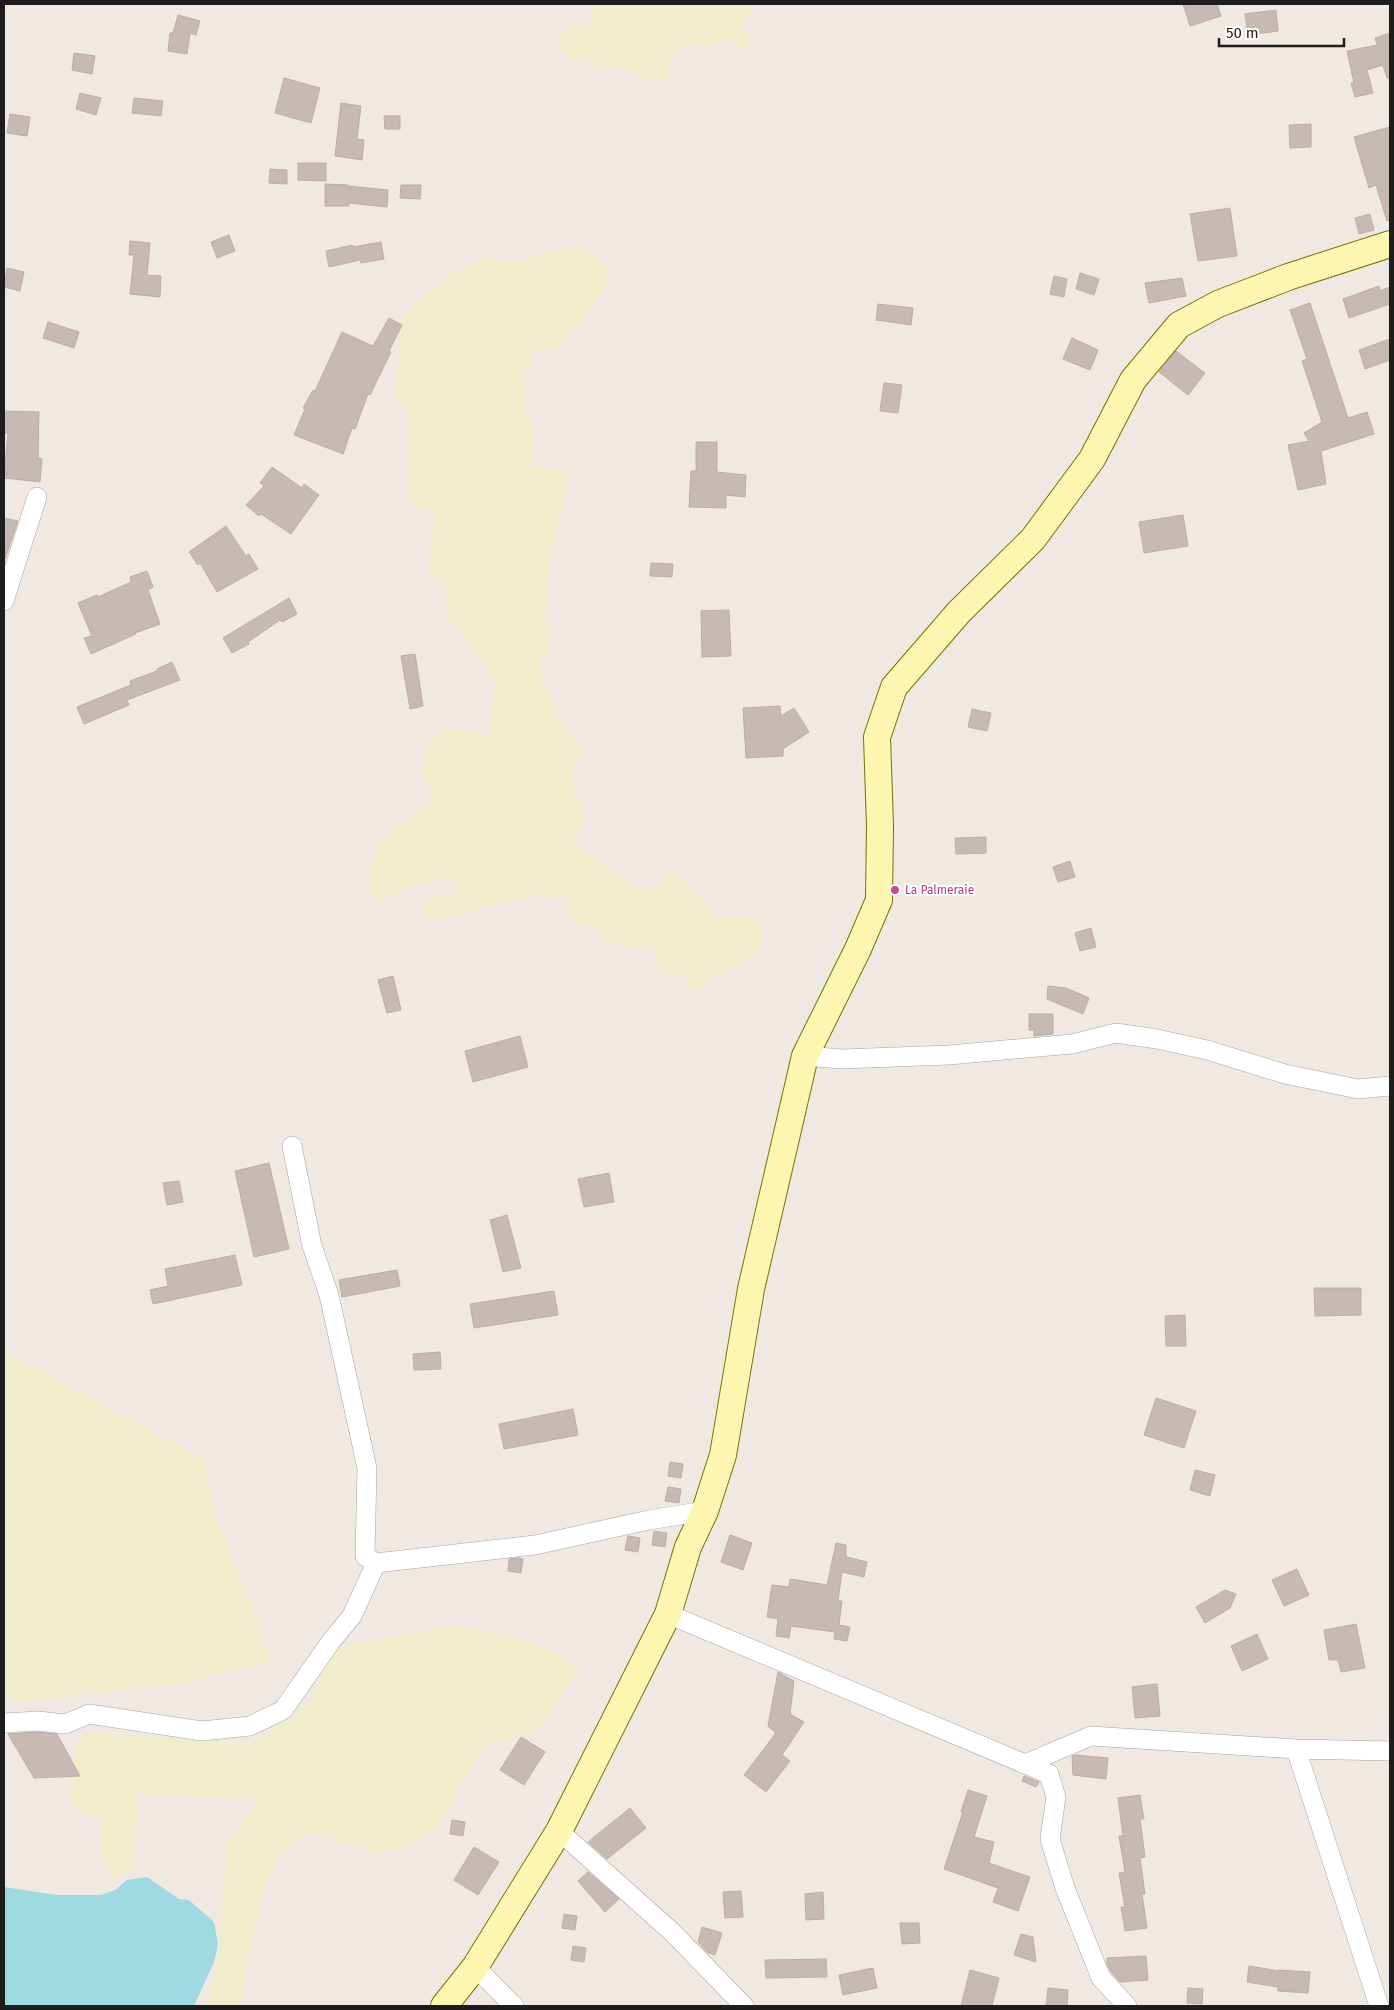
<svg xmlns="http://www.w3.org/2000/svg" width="1394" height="2010" viewBox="0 0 1394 2010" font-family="'Fira Sans',sans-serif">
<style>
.farmland{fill:#efedcc}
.water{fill:#9fdae0}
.building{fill:#c7bab5;stroke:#c1aca3}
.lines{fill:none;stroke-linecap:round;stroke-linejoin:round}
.street-casing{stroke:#a4a4a4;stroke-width:20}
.secondary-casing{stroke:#787300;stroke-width:28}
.street{stroke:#fff;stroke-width:19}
.secondary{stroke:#fdf6b1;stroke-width:26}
.hotel-dot{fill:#d1479c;stroke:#fff;stroke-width:2}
.labels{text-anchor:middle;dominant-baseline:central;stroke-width:4;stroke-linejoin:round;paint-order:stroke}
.hotel-label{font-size:12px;fill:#b23c85;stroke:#fff;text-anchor:start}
</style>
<rect width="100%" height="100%" fill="#efe9e2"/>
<path class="farmland" d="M588,4H751L750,17L743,28L751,36L744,50H741L732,41L725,39L710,46L704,47L686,41L679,53L674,56L669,65L670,73L662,81H651L625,69L597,65L570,59L562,52L558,44L560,33L569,24L586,25L591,19V6Z
M581,246L610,264V278L595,305L582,323L561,341L559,349L534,350L525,377L523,407L534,427L532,466L553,470H570L548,574L544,616L553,632L548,652L541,658L542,676L569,734L584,745V754L575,763L570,777L585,816L573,842L639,890L661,887L669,870L705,898L713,915L762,919L761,950L699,988L687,989L689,975L659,973L653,946L604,944L601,932L584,923L582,927L567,912L568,896L558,899L538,895L425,921L421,902L437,896H454L458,885L444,878L417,885L375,902L368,883L370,864L381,840L416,810L434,799L420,769L430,742L447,728L489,737L495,683L469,648L462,631L448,622L445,584L427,574L435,511L408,504L409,418L393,390L400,349L394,330L414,303L449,275L482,259L518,261L547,253Z
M4,1350L203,1459L215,1512L272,1662L181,1683L26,1701L4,1699Z
M450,1626L511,1634L560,1654L580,1667L548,1721L519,1739L490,1742L461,1783L442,1823L408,1846L378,1853L310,1832L278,1857L260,1900L239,2006H208L220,1940L221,1906L228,1842L258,1800L138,1793L135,1869L114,1879L101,1856L102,1820L76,1810L68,1793L76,1753L84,1731L134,1736L253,1744L313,1697L336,1647Z"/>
<path class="water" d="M147,1877L179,1899L189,1900L214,1922L218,1944L214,1962L194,2006H4V1887L57,1895H101L115,1890L127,1880Z"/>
<path class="building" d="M1183,4H1217L1221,16L1190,26Z
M1276,10L1278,31L1248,35L1245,14Z
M178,15L200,21L196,35L190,33L187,54L168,51L170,33H173Z
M1390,33V78H1387L1383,65L1367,70L1373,93L1355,97L1351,83H1354L1347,51L1377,45L1375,38Z
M74,53L95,56L92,74L72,70Z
M284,78L320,88L311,123L275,113Z
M80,93L101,98L96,115L76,109Z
M134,98L163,101L161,116L132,113Z
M341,103L361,106L357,139L364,140L362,160L335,156Z
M10,114L30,117L27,136L7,133Z
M384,116H400V129H385Z
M1311,124V147L1290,148L1289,125Z
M1390,127V221H1387L1376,185L1369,188L1354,137Z
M298,163H326V181L298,180Z
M270,169L287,170V184L269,183Z
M325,184L348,185V186L388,190L387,207L349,203V206H325Z
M401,185H421L420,199L400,198Z
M1230,208L1237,256L1198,261L1190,214Z
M1370,214L1374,230L1359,234L1355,218Z
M229,235L235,251L217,258L211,242Z
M130,241L150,243L147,275L161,276L160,297L130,294L134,255H129Z
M381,242L384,259L361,263L360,260L329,267L326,251L352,245L353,247Z
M7,268L24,272L20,291L4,287Z
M1080,273L1099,279L1094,295L1076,289Z
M1054,276L1067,279L1064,297L1050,294Z
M1182,278L1186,296L1149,303L1145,283Z
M1379,286L1380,291L1390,287V304L1349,318L1343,299Z
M1310,303L1348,418L1367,412L1374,434L1321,451L1326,484L1298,490L1288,445L1309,441L1304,433L1322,422L1302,361L1307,359L1290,310Z
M878,304L913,308L911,325L876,320Z
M389,318L402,325L389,351L391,352L370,395L368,394L355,429L352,428L343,454L294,435L305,409L303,408L313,390L315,391L342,332L373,346Z
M48,322L79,332L74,348L43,338Z
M1072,338L1098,350L1090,370L1063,359Z
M1390,339V360L1365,369L1359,350Z
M1176,351L1205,373L1188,395L1159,372Z
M884,383L902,385L898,413L880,411Z
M4,411L39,412L38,458L42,459L40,482L4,478L8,433H4Z
M696,442H717V472L746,475L745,497L726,495V508L689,507L691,471H696Z
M272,467L302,488L304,484L319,495L291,534L261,514L259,516L246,505L264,486L260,483Z
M1183,515L1188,546L1144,553L1139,522Z
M4,518L18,521L5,559H4Z
M226,526L246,556L249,554L258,569L217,592L200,563L198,565L189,552Z
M651,563L673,564L672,577L650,576Z
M147,571L153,587L148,590L160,624L135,633L136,634L91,654L84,638L92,636L78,603L97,595L98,597L131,582L130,577Z
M289,598L297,614L282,622L280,620L248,642L249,644L232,653L223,638Z
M729,610L731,656L702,657L701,611Z
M415,654L423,706L410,709L401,656Z
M172,662L180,680L127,700L129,705L84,724L77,707L131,685L130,681L157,671V669Z
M780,706L781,716L794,708L809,732L783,749V756L746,758L743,708Z
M972,709L991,713L987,731L968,727Z
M986,837V853L956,854L955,838Z
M1070,861L1075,877L1058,882L1053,867Z
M1091,928L1096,947L1080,951L1075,933Z
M393,976L401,1010L387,1013L378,980Z
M1048,986L1066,988L1089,998L1083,1014L1047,999Z
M1029,1014H1053V1034L1034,1036V1030H1029Z
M520,1036L528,1067L473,1082L465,1051Z
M269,1163L289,1249L254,1257L235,1171Z
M609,1173L614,1202L584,1207L578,1179Z
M179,1181L183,1202L167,1205L163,1183Z
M507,1215L521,1268L503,1272L490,1220Z
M235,1255L242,1285L153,1304L150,1290L168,1286L165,1269Z
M397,1270L400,1286L342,1297L339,1280Z
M1314,1288H1361V1315L1315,1316Z
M554,1291L558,1315L474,1328L470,1304Z
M1185,1315L1186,1346H1166L1165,1316Z
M440,1352L441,1369L414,1370L413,1354Z
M1156,1398L1196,1411L1184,1448L1144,1435Z
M573,1409L578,1435L504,1449L499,1424Z
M670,1462L683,1464L681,1478L668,1476Z
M1195,1470L1215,1475L1210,1496L1190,1490Z
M668,1487L681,1489L679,1503L665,1501Z
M654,1531L667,1533L665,1547L652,1545Z
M730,1535L752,1543L743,1570L721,1562Z
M628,1536L640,1538L638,1552L625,1550Z
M836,1543L846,1545V1557L867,1562L864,1577L842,1572L838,1601H842L839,1625L850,1627L847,1641L834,1639L835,1632L791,1626L789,1638L776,1636L778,1619L767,1617L772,1585L789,1587L790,1579L827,1585Z
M519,1558L523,1559L521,1573L508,1571L509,1559Z
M1297,1569L1309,1595L1284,1606L1272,1580Z
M1225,1590L1236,1594L1230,1608L1205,1623L1196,1607Z
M1356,1624L1365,1668L1341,1672L1338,1660H1329L1324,1630Z
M1257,1634L1268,1659L1242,1671L1231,1646Z
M778,1672L794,1681L790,1714L804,1722L782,1755L790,1761L766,1792L744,1775L776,1733L768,1726Z
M1157,1684L1160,1716L1135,1718L1132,1687Z
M38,1732L57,1734L80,1776L34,1778L8,1734Z
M521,1737L545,1752L524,1785L500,1770Z
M1076,1755L1108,1758L1106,1779L1073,1775L1072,1756Z
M1024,1776L1039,1782L1036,1787L1022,1781Z
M968,1790L987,1796L974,1837L994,1842L989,1863L1030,1877L1018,1911L993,1902L998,1888L944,1869L963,1812H961Z
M1140,1795L1144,1819H1140L1145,1857L1140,1858L1145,1894H1142L1147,1928L1125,1931L1121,1907H1125L1119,1873L1125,1872L1119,1836H1123L1118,1798Z
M630,1808L646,1828L607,1859L588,1842Z
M452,1820L465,1822L463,1836L450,1834Z
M474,1847L499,1862L478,1895L454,1880Z
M588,1872L619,1899L605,1912L578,1881Z
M741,1891L743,1917L725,1918L723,1892Z
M823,1892L824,1919L806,1920L805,1894Z
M564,1914L577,1916L575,1930L562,1928Z
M900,1923H919L920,1943L902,1944Z
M702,1927L722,1933L715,1955L708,1953L698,1942Z
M1021,1934L1033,1937L1036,1962L1014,1955Z
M573,1946L586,1948L584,1962L571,1960Z
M1146,1956L1148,1980L1120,1982L1111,1972L1107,1964V1958Z
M826,1959L827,1977L766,1978L765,1960Z
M1249,1966L1279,1971V1970L1310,1972L1308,1993L1278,1991V1987L1247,1982Z
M873,1968L877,1988L843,1995L839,1975Z
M970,1970L999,1978L992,2006H961Z
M1048,1988L1068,1990L1067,2006H1046Z
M1188,1988L1203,1989L1202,2004L1187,2003Z"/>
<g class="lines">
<defs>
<path id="street" d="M4,601L37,497
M805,1056L842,1059L949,1055L1072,1044L1116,1033L1157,1039L1207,1050L1285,1074L1358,1089L1390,1086
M292,1146L312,1246L329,1295L367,1468L365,1556L376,1563L535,1545L649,1520L705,1511
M668,1614L1025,1764L1091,1736L1296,1749L1390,1751
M4,1723L38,1721L65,1724L89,1714L202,1731L250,1726L283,1710L332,1640L352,1616L376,1563
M1296,1749L1379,2006
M1025,1764L1049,1774L1056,1797L1050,1839L1065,1888L1101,1978L1127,2006
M559,1831L672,1932L744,2006
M475,1967L514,2006"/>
<path id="secondary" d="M444,2006L475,1967L559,1831L668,1614L688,1547L705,1511L723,1455L751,1289L805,1056L858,949L879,900L880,826L877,737L894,687L959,612L1033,539L1092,459L1133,380L1179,325L1218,304L1288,277L1390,244"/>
</defs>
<use href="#street" class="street-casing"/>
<use href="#secondary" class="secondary-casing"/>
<use href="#street" class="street"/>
<use href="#secondary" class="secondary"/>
</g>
<circle class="hotel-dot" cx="895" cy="890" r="5"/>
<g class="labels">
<g class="hotel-label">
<text x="905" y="890">La Palmeraie</text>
</g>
</g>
<rect width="1394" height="2010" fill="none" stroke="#1d1d1d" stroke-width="10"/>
<path d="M1219 38v8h125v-8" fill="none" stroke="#1d1d1d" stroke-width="2.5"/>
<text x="1226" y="38" font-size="15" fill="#1d1d1d" stroke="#ffffff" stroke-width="4" paint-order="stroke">50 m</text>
</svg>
